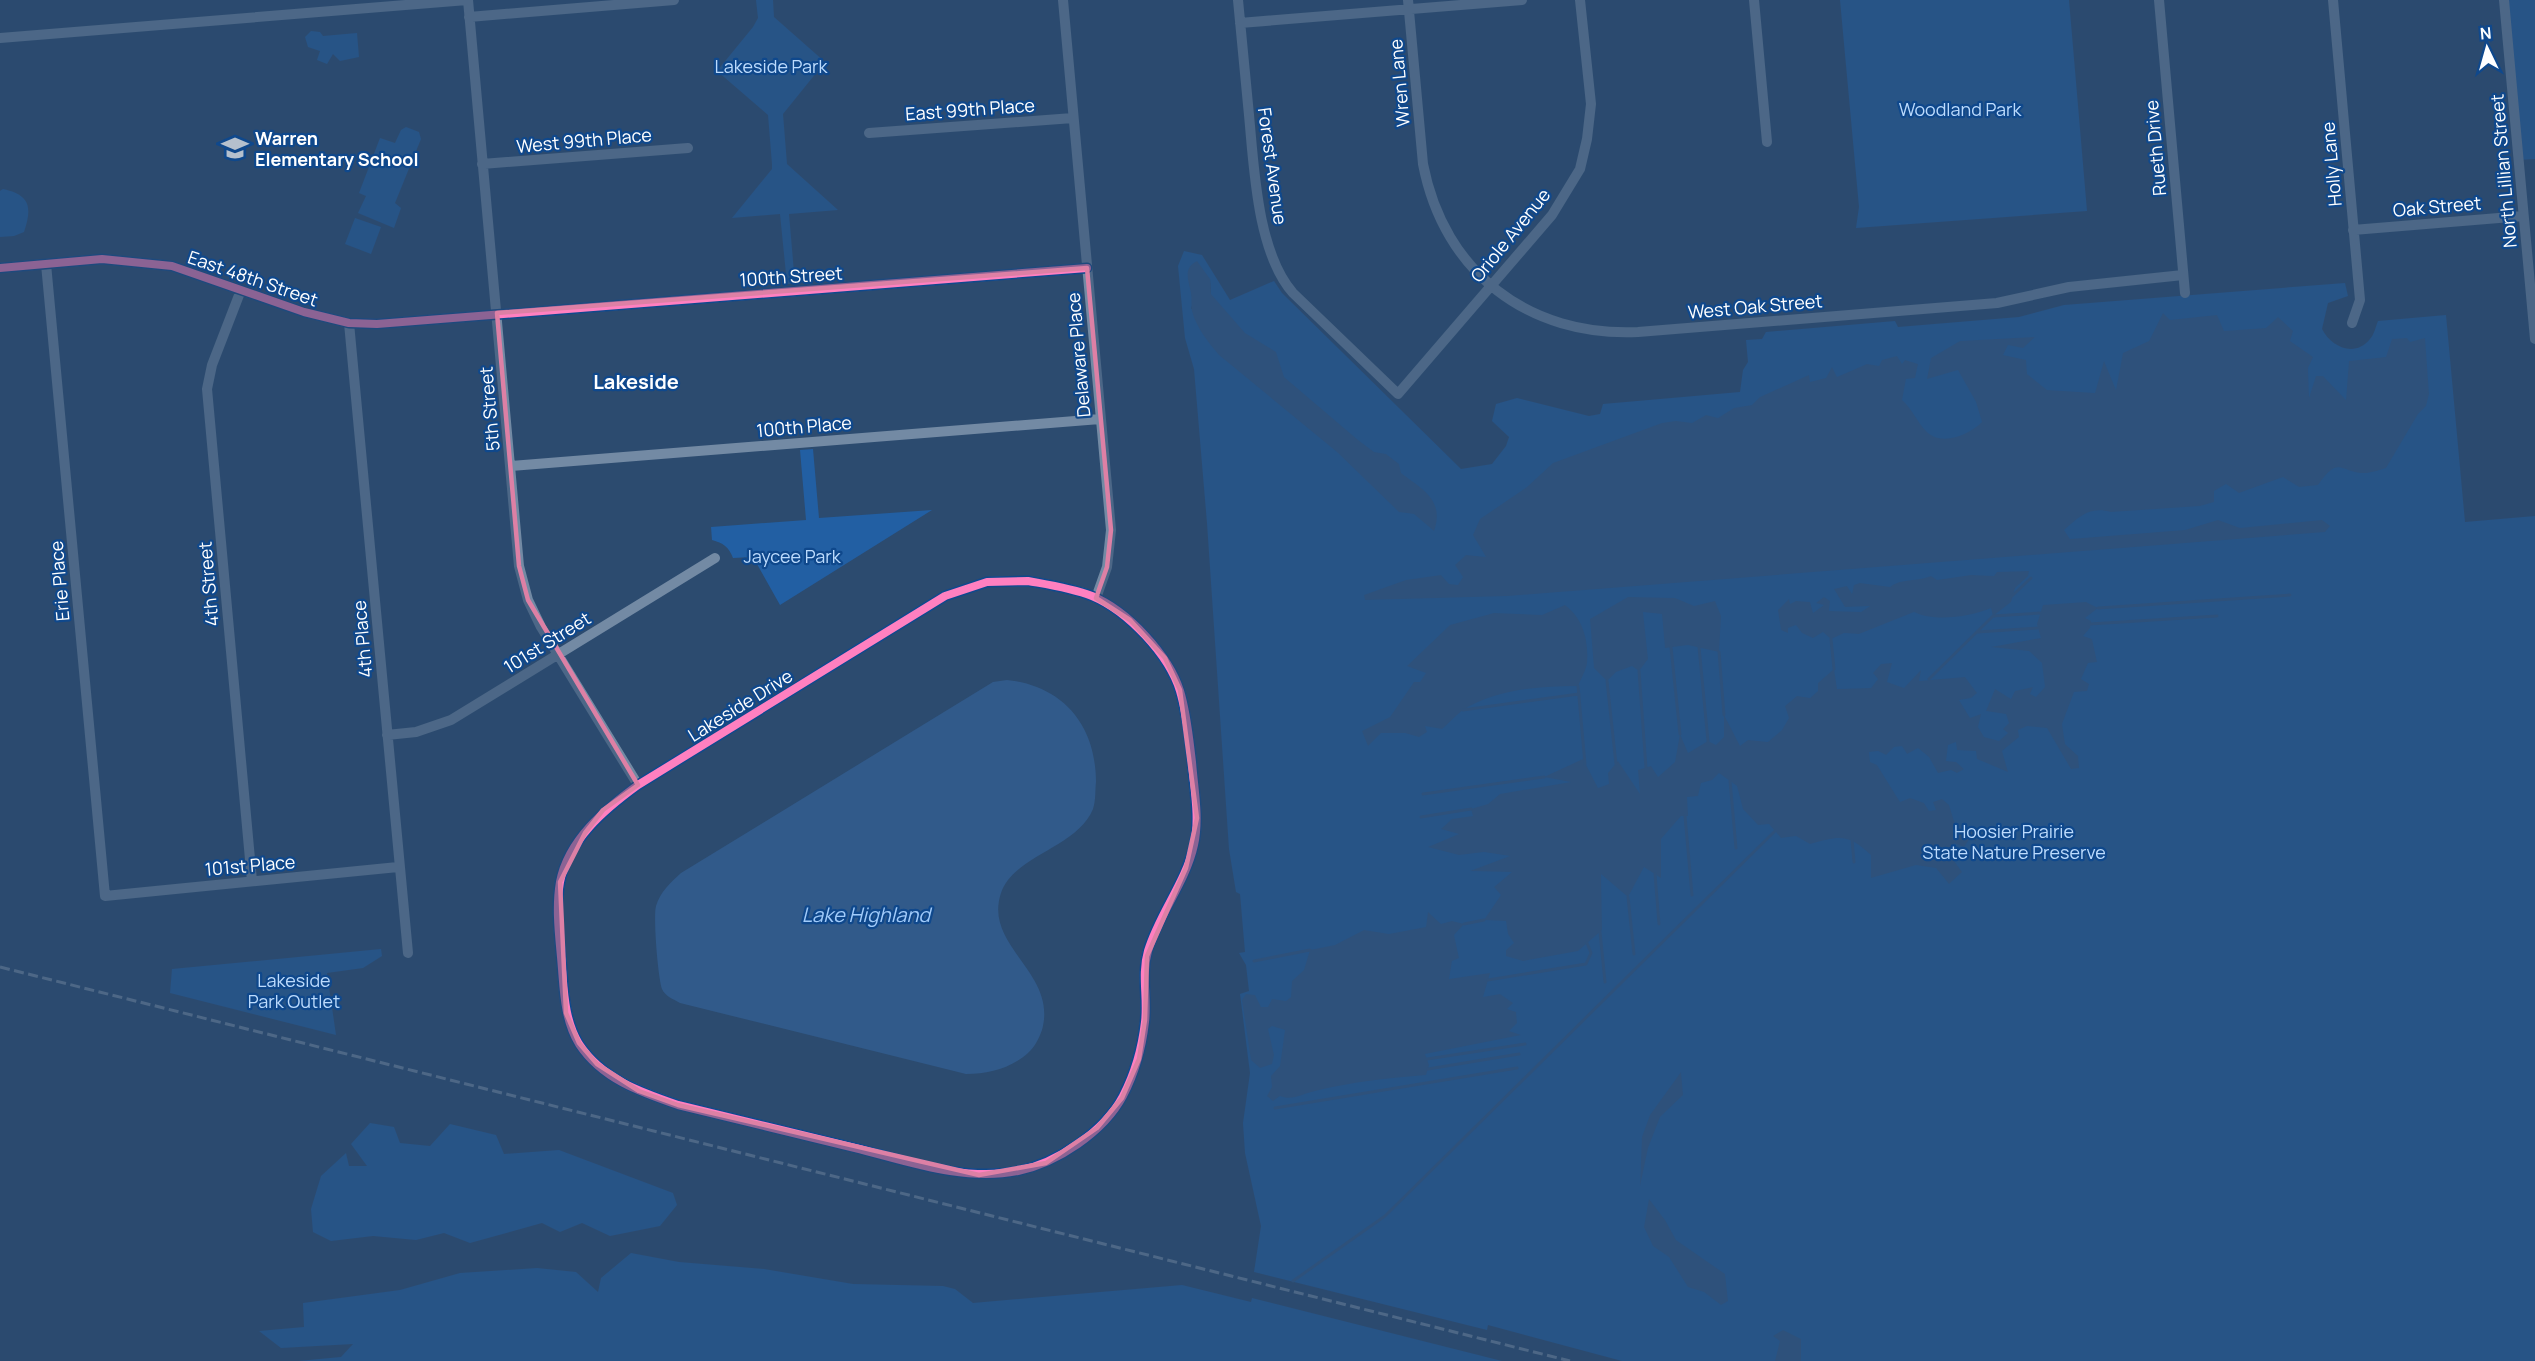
<svg xmlns="http://www.w3.org/2000/svg" width="2535" height="1361" viewBox="0 0 2535 1361" font-family="Manrope,sans-serif">
<style>
.green{fill:#225fa3;fill-rule:evenodd}
.water{fill:#315a8a}
.lines{fill:none;stroke-linecap:round;stroke-linejoin:round}
.stream{stroke:#315a8a;stroke-width:3}
.minor{stroke:#738aa4;stroke-width:10}
.rail{stroke:#768ba3;stroke-width:3;stroke-dasharray:10 4.5;stroke-linecap:butt}
.cycleway-casing{stroke:#0f488c;stroke-width:11}
.cycleway{stroke:#ff80c0;stroke-width:8}
.marked{fill:none;stroke:#dd80a5;stroke-width:4.5;stroke-linejoin:round}
.labels{text-anchor:middle;dominant-baseline:central;stroke-width:4.5;stroke-linejoin:round;paint-order:stroke}
.park-label{font-size:18px;fill:#bcdbfd;stroke:#0f488c}
.street-label{font-size:18px;fill:#fff;stroke:#0f488c}
.poi-label{font-size:18px;font-weight:bold;fill:#fff;stroke:#0f488c;text-anchor:start}
.neighbourhood-label{font-size:20px;font-weight:bold;fill:#fff;stroke:#0f488c}
.water-label{font-size:20px;font-style:italic;fill:#a1cbfa;stroke:#0f488c}
</style>
<rect width="100%" height="100%" fill="#2c4b6f"/>
<path class="green" d="M756,0H773L774,17L825,62L783,114L787,164L838,210L789,214L795,284H787L780,214L732,218L772,169V164L768,115L717,71L753,27L758,18Z
M1840,0H2069L2087,211L1856,228L1859,207Z
M2504,0H2535V159L2518,160Z
M311,31L320,32L323,36L357,33L359,57L340,61L333,54L327,64L317,60L320,51L308,47L305,37Z
M406,127L419,132L421,139L395,203L401,208L394,228L358,213L366,196L359,193L380,138L395,143L401,130Z
M3,189C31,195 32,208 24,232L14,236L0,237V191Z
M355,218L381,227L371,254L345,244Z
M1184,251L1202,255L1230,300L1274,281L1282,293L1461,469L1492,464L1506,446L1509,437L1492,421L1496,404L1517,398L1589,416L1600,414L1603,404L1740,392L1743,370L1748,362L1746,340L1762,339L1766,332L1895,321L1898,327L2019,317L2064,305L2345,283L2348,296L2328,303L2322,329C2331,347 2355,358 2370,339C2374,335 2376,326 2378,321L2446,315L2465,522L2535,516V1361H1622L1488,1325L1487,1330L1254,1272L1261,1226L1245,1153L1243,1123L1250,1073L1240,994L1249,991L1246,965L1239,953L1245,952L1240,894L1236,892L1229,849L1207,523L1194,369L1185,338L1178,266ZM1210,279L1211,294L1191,309L1193,302Z
M813,449L819,518L932,510L780,605L753,557L733,558C729,547 723,543 712,540L711,527L806,520L800,450Z
M381,949L382,956L363,968L327,973L336,1035L170,993L172,969Z
M370,1123L394,1127L400,1143L430,1146L450,1124L496,1135L504,1154L559,1150L673,1193L677,1205L660,1226L610,1236L582,1223L560,1232L542,1223L470,1243L444,1233L416,1240L373,1236L331,1241L313,1232L311,1209L321,1176L346,1153L349,1166H367L351,1144Z
M631,1253L679,1262L764,1269L853,1284L943,1286L955,1289L973,1303L1182,1285L1251,1302L1252,1298L1502,1361H298L341,1357L353,1344L281,1348L259,1331L304,1327L303,1303L400,1290L460,1273L537,1268L576,1272L598,1292L601,1278Z"/>
<path class="water" d="M1197,261L1210,279L1211,294L1245,333L1276,352L1284,377L1358,440L1374,452L1386,454L1399,464L1401,473C1422,489 1445,500 1434,531L1414,514L1399,512L1337,452L1219,355C1208,342 1196,327 1192,311C1191,306 1192,299 1191,293C1188,279 1183,268 1197,261Z
M2163,313L2170,320L2217,315L2224,331L2266,328L2278,317L2293,331L2290,341L2313,357L2308,368L2309,398L2316,376H2323L2346,400L2349,361L2386,357L2392,339L2407,338L2410,342L2425,338L2429,394L2426,406L2418,414L2386,468C2380,470 2373,472 2367,473C2340,474 2340,453 2318,485L2299,487L2283,477L2239,493L2226,484L2214,491V502L2200,506L2111,512C2090,506 2080,516 2064,530L2070,539L2185,530L2218,520L2240,528L2322,520L2330,526L2325,532L1508,596L1365,600L1364,595L1406,580L1441,575L1449,584L1458,585L1463,577L1455,565L1466,555L1486,557L1473,535L1480,519L1527,487L1553,463L1662,423L1676,421L1692,423L1706,415L1718,418L1734,408L1752,405L1760,397L1809,375L1810,382L1826,378L1832,367L1837,377L1867,364L1879,366L1882,360L1897,356L1902,364L1905,360L1918,364L1915,378L1906,379L1902,400C1913,410 1917,422 1926,431C1941,447 1969,435 1982,422L1976,402L1958,370L1927,379L1931,358L1960,341L2035,337L2023,348L2008,345L2003,355L2026,360L2027,374L2047,390L2095,393L2104,361L2116,390L2123,353L2149,341Z
M2029,571L2028,576L2015,588L2011,602L1993,616L1991,608C1970,617 1934,622 1914,612L1859,634L1844,633L1831,639L1823,632L1813,638L1802,633L1796,625L1788,628V633L1781,630L1778,610L1789,599L1790,604L1796,601L1810,602L1813,613L1824,605L1816,603L1824,597L1830,601L1829,611L1861,612L1870,606L1845,607L1834,589L1847,586L1852,594L1854,585L1860,583L1890,587C1901,578 1917,582 1931,576L1937,580L1971,575L1994,576L1997,572Z
M1628,597L1675,598L1694,606L1715,601L1721,616L1719,652L1688,645L1665,648L1662,614L1643,612L1648,659L1639,671L1632,666L1616,672L1607,681L1594,668L1590,619Z
M2086,602L2098,608L2085,618L2091,621L2090,628L2083,636L2092,639L2097,662L2088,663L2081,679L2089,684L2087,691L2074,692L2062,724L2065,744L2078,756L2079,768L2071,769L2047,728L2027,726L2018,730L2019,737L2002,751L2008,772L1977,759L1976,751L1957,750L1956,742L1948,745L1946,761L1956,762L1964,769L1957,773L1951,770L1938,773L1929,757L1918,748L1907,754L1902,746L1894,747L1886,755L1878,751L1869,752L1870,762L1877,765L1900,802L1910,798L1924,803L1929,811L1936,810L1933,802L1942,799L1949,805L1957,831L1970,828L1975,833L1976,841L1970,838L1964,847L1954,843L1952,858L1962,872L1949,884L1936,868L1916,865L1871,878V855C1847,833 1840,836 1810,844L1796,836L1781,838L1769,824L1758,825L1743,809L1737,786L1719,773L1712,780L1701,783L1698,796L1687,797L1688,816H1681L1661,839V878L1644,867L1628,897L1601,874L1602,930L1578,951L1523,961L1506,956V950L1514,943L1508,934L1506,921L1484,920L1501,895L1494,887L1512,872L1470,871L1510,856L1484,852L1459,855L1428,847L1459,834L1441,829L1452,819L1473,816L1471,809L1488,804L1500,794L1571,782L1544,777L1583,759L1598,788L1609,784L1608,773L1618,761L1640,794L1638,770L1651,766L1658,777L1675,762L1680,734L1688,753L1708,741L1716,745L1724,737V715L1740,746L1748,740L1768,742L1782,730L1789,718L1785,706L1797,696L1810,698L1818,691V683L1834,669L1837,689L1871,688L1878,679L1873,673L1881,664L1892,663L1887,682L1904,688L1921,670L1919,681L1965,677L1977,693L1971,698L1959,700L1970,718L1981,714L1978,727L1984,737L1999,741L2008,733L2003,729L2009,723L2006,714L1986,711L1995,689L2011,699L2015,691L2033,687L2030,694L2036,697L2045,687L2042,663L2029,651L1991,647L2041,638L2037,624L2043,605Z
M1565,605C1583,618 1589,641 1587,663C1586,670 1581,679 1578,686C1540,686 1496,689 1463,710C1456,715 1449,723 1442,729L1425,726L1427,732L1419,737L1405,733H1381L1368,746L1362,731L1390,717L1414,682H1420L1426,673L1407,666L1450,625L1494,613L1542,615Z
M1007,680C1039,683 1069,699 1084,729C1092,744 1096,764 1096,782C1095,790 1096,800 1093,809C1077,848 1014,855 1001,893C983,947 1058,972 1042,1030C1039,1038 1035,1047 1028,1053C1011,1068 989,1074 966,1074L680,1003C673,999 665,996 662,989C658,978 653,917 656,906C660,892 671,882 681,873L993,682Z
M1428,912L1441,924L1452,921L1464,924L1454,935L1459,958L1452,961L1449,979L1490,973L1483,997L1500,994L1513,1003L1507,1009L1516,1012L1517,1023L1509,1031L1521,1035L1425,1054L1429,1065L1426,1075C1388,1078 1351,1082 1315,1091C1302,1094 1292,1101 1280,1096L1273,1101L1267,1096L1272,1087L1271,1076L1280,1066L1285,1030L1272,1026L1268,1029L1274,1055L1272,1064L1260,1068L1251,1060L1242,1000L1246,994L1255,995L1261,1007H1268L1272,999L1286,1001L1291,997L1292,981L1304,970L1310,950L1335,945L1364,930L1389,934L1426,927Z
M1681,1072L1683,1095L1660,1117L1648,1148L1640,1186L1642,1137L1650,1115Z
M1649,1199L1665,1220L1676,1240L1725,1274L1728,1301L1721,1305L1704,1292L1688,1287L1669,1257L1653,1246L1644,1227Z
M1783,1330L1801,1339V1361H1775L1780,1341L1773,1336Z"/>
<g class="lines">
<path class="stream" d="M2012,596L2031,578
M2098,608L2290,595
M2090,624L2217,616
M1978,632L2038,628
M1831,639L1834,669
M1671,647L1680,734
M1699,647L1708,741
M1719,652L1724,715
M1639,671L1646,768
M1929,679L1993,616L2040,613
M1607,681L1616,764
M1578,686L1585,764
M1463,710L1579,694
M1730,781L1736,848
M1423,794L1544,777
M1685,816L1692,895
M1421,817L1471,809
M1852,840L1854,862
M1655,874L1659,924
M1628,897L1634,954
M1464,924L1484,920
M1600,932L1605,982
M1254,961L1310,950
M1488,980L1586,964L1591,953L1587,943
M1427,1059L1525,1044
M1428,1069L1519,1054
M1275,1108L1517,1068
M1293,1281L1385,1216L1775,831"/>
<path class="minor" d="M468,0L519,566L528,600L541,627L638,785
M1063,0L1111,530L1107,567L1096,598
M1238,0C1242,38 1245,77 1249,115C1254,167 1257,252 1293,293L1398,394L1552,215L1580,169L1587,139L1591,104L1580,0
M1408,0L1423,164C1444,273 1529,337 1638,332L1997,303L2069,287L2183,275
M1754,0L1767,142
M2159,0L2185,293
M2333,0L2360,300L2352,323
M2504,0L2535,339
M469,17L674,0
M1240,23L1522,0
M0,38L467,0
M869,133L1073,118
M482,164L688,148
M2353,230L2523,216
M46,264L105,896L398,867
M0,268L102,259L172,266L304,312L349,323L377,324L1087,268
M241,290L212,365L207,389L252,881
M349,323L408,953
M511,466L1100,419
M1028,581C1050,585 1071,588 1092,596C1128,611 1169,655 1180,691C1187,714 1189,738 1192,762C1194,789 1200,818 1194,845C1186,882 1159,914 1148,951C1141,975 1148,998 1145,1022C1142,1048 1135,1073 1123,1096C1104,1132 1057,1163 1018,1171C964,1182 907,1161 855,1148C796,1134 737,1119 678,1105C640,1092 602,1079 579,1044C565,1021 564,994 562,969C560,941 555,911 560,882C568,840 605,809 638,785L945,596L987,582Z
M387,735L416,732L451,720L715,558"/>
<path class="rail" d="M0,967L1570,1361"/>
<defs>
<path id="cycleway" d="M0,268L102,259L172,266L304,312L349,323L377,324L1087,268
M1028,581C1050,585 1071,588 1092,596C1128,611 1169,655 1180,691C1187,714 1189,738 1192,762C1194,789 1200,818 1194,845C1186,882 1159,914 1148,951C1141,975 1148,998 1145,1022C1142,1048 1135,1073 1123,1096C1104,1132 1057,1163 1018,1171C964,1182 907,1161 855,1148C796,1134 737,1119 678,1105C640,1092 602,1079 579,1044C565,1021 564,994 562,969C560,941 555,911 560,882C568,840 605,809 638,785L945,596L987,582Z"/>
</defs>
<use href="#cycleway" class="cycleway-casing"/>
<use href="#cycleway" class="cycleway"/>
</g>
<path d="M0 0H2535V1361H0ZM1087,268L1111,530L1107,567L1096,598L1130,620L1165,658L1180,690L1197,818L1186,868L1147,956L1145,1020L1139,1059L1122,1098L1097,1128L1046,1163L979,1175L678,1105L639,1091L597,1064L579,1043L566,1013L560,882L585,833L603,810L638,785L528,600L519,566L497,313Z" fill="#2c4b6f" fill-opacity=".55" fill-rule="evenodd"/>
<path class="marked" d="M1087,268L1111,530L1107,567L1096,598L1130,620L1165,658L1180,690L1197,818L1186,868L1147,956L1145,1020L1139,1059L1122,1098L1097,1128L1046,1163L979,1175L678,1105L639,1091L597,1064L579,1043L566,1013L560,882L585,833L603,810L638,785L528,600L519,566L497,313Z"/>
<defs>
<symbol id="school-bare" viewBox="-9 -9 18 18"><path d="M0-5L7-2L0 1L-7-2ZM-4 1L0 2.5L4 1V4Q0 6-4 4Z" fill="#b5c0cd" stroke="#0f488c" stroke-width="2.5" paint-order="stroke"/></symbol>
</defs>
<g fill-rule="evenodd">
<use href="#school-bare" x="216" y="129" width="38" height="38"/>
</g>
<g class="labels">
<g class="park-label">
<text x="771" y="66">Lakeside Park</text>
<text x="1960" y="109">Woodland Park</text>
<text x="792" y="556">Jaycee Park</text>
<text x="2014" y="831">Hoosier Prairie<tspan x="2014" dy="21">State Nature Preserve</tspan></text>
<text x="294" y="980">Lakeside<tspan x="294" dy="21">Park Outlet</tspan></text>
</g>
<g class="street-label">
<text transform="translate(1399 83) rotate(-95)">Wren Lane</text>
<text transform="translate(970 109) rotate(-4)">East 99th Place</text>
<text transform="translate(584 140) rotate(-5)">West 99th Place</text>
<text transform="translate(2155 148) rotate(-95)">Rueth Drive</text>
<text transform="translate(2331 164) rotate(-95)">Holly Lane</text>
<text transform="translate(1273 166) rotate(82)">Forest Avenue</text>
<text transform="translate(2503 171) rotate(-95)">North Lillian Street</text>
<text transform="translate(2437 206) rotate(-5)">Oak Street</text>
<text transform="translate(1510 235) rotate(-51)">Oriole Avenue</text>
<text transform="translate(791 276) rotate(-4)">100th Street</text>
<text transform="translate(253 278) rotate(19)">East 48th Street</text>
<text transform="translate(1755 306) rotate(-5)">West Oak Street</text>
<text transform="translate(1078 355) rotate(-95)">Delaware Place</text>
<text transform="translate(489 409) rotate(-95)">5th Street</text>
<text transform="translate(804 426) rotate(-5)">100th Place</text>
<text transform="translate(59 581) rotate(-95)">Erie Place</text>
<text transform="translate(208 584) rotate(-95)">4th Street</text>
<text transform="translate(362 639) rotate(-95)">4th Place</text>
<text transform="translate(547 642) rotate(-32)">101st Street</text>
<text transform="translate(740 705) rotate(-32)">Lakeside Drive</text>
<text transform="translate(250 865) rotate(-5)">101st Place</text>
</g>
<g class="poi-label">
<text x="255" y="138">Warren<tspan x="255" dy="21">Elementary School</tspan></text>
</g>
<g class="neighbourhood-label">
<text x="636" y="381">Lakeside</text>
</g>
<g class="water-label">
<text x="866" y="914">Lake Highland</text>
</g>
</g>
<g transform="translate(2487 48) rotate(355)" stroke="#0f488c" stroke-width="4.5" paint-order="stroke">
<path d="M0-4.5L10 22L0 15L-10 22Z" fill="#ffffff"/>
<text y="-9" font-size="16" font-weight="bold" text-anchor="middle" fill="#ffffff">N</text>
</g>
</svg>
